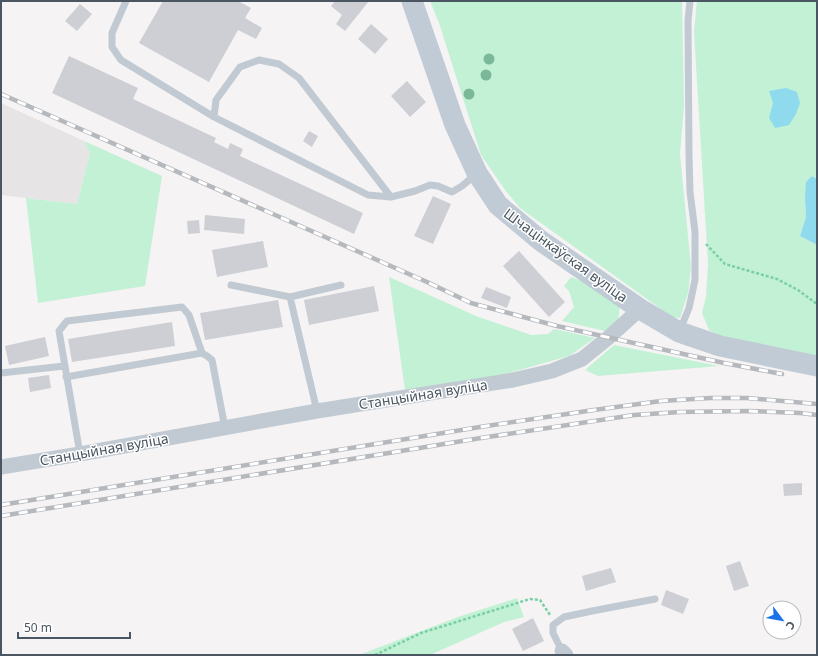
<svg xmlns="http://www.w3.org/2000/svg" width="818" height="656" viewBox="0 0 818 656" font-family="'Noto Sans',sans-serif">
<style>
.education{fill:#e6e4e5}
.green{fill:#c3f1d5}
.water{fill:#90daee}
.building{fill:#cdcfd5}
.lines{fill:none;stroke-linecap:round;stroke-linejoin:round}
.path{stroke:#7ad0a6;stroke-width:2.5;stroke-dasharray:3 2;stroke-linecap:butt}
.lane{stroke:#c1cad2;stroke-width:7}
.street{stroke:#c1cad2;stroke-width:15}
.secondary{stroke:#c1cbd6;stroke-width:21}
.rail-casing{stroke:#b5b8bd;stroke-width:4.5}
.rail{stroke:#fff;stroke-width:3;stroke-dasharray:9;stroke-linecap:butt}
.tree{fill:#7bb799}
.labels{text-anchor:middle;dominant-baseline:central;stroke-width:3;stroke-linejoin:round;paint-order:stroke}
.street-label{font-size:14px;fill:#4a5661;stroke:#fff}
</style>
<rect width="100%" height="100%" fill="#f5f3f3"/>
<path class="education" d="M1,103L84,141L90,153L77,204L1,195Z"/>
<path class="green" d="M430,1H682L684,106L680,154L691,267L688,293L680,318L672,317L520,208L505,190L481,155L439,23Z
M697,1H817V179L812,176L805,199L806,217L800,236L817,245V357L725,339L709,330L702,313L706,296L708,264L694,32Z
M84,141L162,176L145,286L38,303L26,198L77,204L90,153Z
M389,277L476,316L531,335L548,334L554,329L595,338L569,356L498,376L405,390Z
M571,277L602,289L620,304L618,322L605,331L562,321L574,307L569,291L564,286Z
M614,345L719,366L598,376L585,370Z
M517,598L524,617L504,622L430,655H359L458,617Z"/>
<path class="water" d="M786,88L797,92L800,103L796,114L789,125L775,128L769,118L773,103L769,91Z
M812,176L817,179V245L800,236L806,217L805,199L806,182Z"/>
<path class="building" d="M163,1H238L251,8L245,18L262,28L256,39L238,30L209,82L139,43Z
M335,1H369L345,31L336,24L342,15L331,6Z
M80,4L92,14L77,31L65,21Z
M371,24L388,39L375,54L358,39Z
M69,56L138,88L133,99L216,138L214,142L228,149L230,143L243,149L240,156L363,213L354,234L52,93Z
M407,81L426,102L410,117L391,96Z
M309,131L318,136L312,147L303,141Z
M433,196L451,204L433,244L414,236Z
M205,215L245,219L244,234L204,230Z
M199,220L200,233L188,234L187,221Z
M263,241L268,267L217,277L212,250Z
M519,251L565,302L549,317L503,266Z
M374,286L379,311L309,325L304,300Z
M486,287L511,297L507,308L481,298Z
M278,300L283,327L205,340L200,313Z
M172,322L175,346L72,362L68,339Z
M45,337L49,356L9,365L5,346Z
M49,375L51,388L30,392L28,378Z
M802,483V495L784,496L783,484Z
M740,561L749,586L734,591L726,566Z
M611,568L616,582L586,591L582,576Z
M666,590L689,599L683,614L661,605Z
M533,618L544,641L523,651L512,629Z"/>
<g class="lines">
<path class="path" d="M706,244L725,264L777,279L798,290L817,304
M375,655L421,633L530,599L540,600L550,615"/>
<path class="lane" d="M126,1L112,33V47L121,60L214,117L368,195L391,197L415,191L430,185L438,186L452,192L462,186L476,174
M214,117L216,100L240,67L259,60L279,64L299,78L391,197
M231,285L290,297L317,411
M290,297L341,285
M680,330L689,308L695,280V232L690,192L689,155L688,21L690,1
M1,373L64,366
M66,377L202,353
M80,454L59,331L67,321L182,307L189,315L202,353L207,356L212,360L225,428
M562,651L553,633V625L564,617L592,611L655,599"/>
<path class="street" d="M1,467L80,454L317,411L513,380L552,371L582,359L608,338L640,309
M562,651L566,655"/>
<path class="secondary" d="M412,1L455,125L477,173L498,205L541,241L640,309L679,332L720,346L817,366"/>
<defs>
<path id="rail" d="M1,94L427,282L471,303L557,326L724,363L782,374
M1,505L480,427L594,410L661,401L710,398H747L817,404
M1,516L481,438L634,415L680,412L748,411L800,413L817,415"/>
</defs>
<use href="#rail" class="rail-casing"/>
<use href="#rail" class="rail"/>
</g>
<g class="tree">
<circle cx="489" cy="59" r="5.5"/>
<circle cx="486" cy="75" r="5.5"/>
<circle cx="469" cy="94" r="5.5"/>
</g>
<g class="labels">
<g class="street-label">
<text transform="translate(566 255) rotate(36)">Шчацінкаўская вуліца</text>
<text transform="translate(423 394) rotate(-9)">Станцыйная вуліца</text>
<text transform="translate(104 449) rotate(-10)">Станцыйная вуліца</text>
</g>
</g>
<rect width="818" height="656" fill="none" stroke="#4a5661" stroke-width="4"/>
<g transform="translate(782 620) rotate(122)"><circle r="19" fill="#ffffff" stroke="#b7bbc0"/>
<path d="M0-3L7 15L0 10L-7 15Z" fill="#1a73e8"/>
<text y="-6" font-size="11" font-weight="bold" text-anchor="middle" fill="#4a5661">С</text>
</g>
<path d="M18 632v6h112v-6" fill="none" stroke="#4a5661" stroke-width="2"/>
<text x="24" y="632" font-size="12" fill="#4a5661" stroke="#ffffff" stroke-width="3" paint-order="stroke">50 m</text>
</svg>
